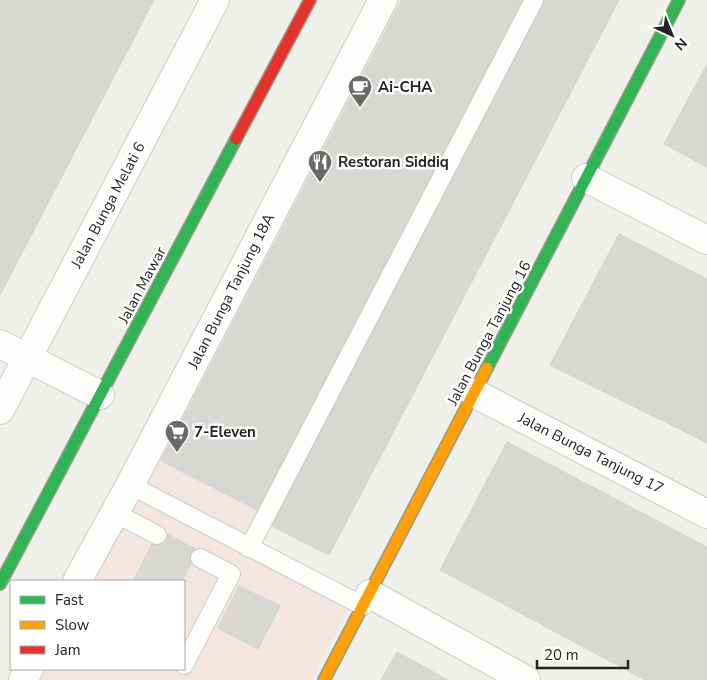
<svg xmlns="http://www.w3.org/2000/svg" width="707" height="680" viewBox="0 0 707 680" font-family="'Nunito Sans',sans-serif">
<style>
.commercial{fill:#f2e6df}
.building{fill:#d8d7d3;stroke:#d3d1cc}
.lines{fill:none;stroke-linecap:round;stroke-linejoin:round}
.lane-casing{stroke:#c9c9c7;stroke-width:20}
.street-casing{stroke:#c9c9c7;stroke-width:30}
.fast-casing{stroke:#959c81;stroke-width:14}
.slow-casing{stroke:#959c81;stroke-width:14}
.jam-casing{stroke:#959c81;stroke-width:14}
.lane{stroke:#fdfdfc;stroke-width:18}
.street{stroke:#fdfdfc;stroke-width:28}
.fast{stroke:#30b455;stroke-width:11}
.slow{stroke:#ff9f0a;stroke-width:11}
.jam{stroke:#e5322d;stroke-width:11}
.labels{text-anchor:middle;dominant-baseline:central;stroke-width:5;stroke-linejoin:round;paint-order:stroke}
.poi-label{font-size:15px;font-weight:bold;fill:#222;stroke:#fff;text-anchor:start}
.street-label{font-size:15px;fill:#222;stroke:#fff}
</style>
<rect width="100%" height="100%" fill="#f0f0eb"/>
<path class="commercial" d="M394,0H524L237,551L349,608L312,680H37L43,669H184V581H89Z"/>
<path class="building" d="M0,0H154L0,295Z
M402,0H522L257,510L161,461Z
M545,0H619L329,555L272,526Z
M707,64V167L664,144Z
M619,234L707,279V443L550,365Z
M507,442L707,547V680H645L440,570Z
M167,534L196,549L190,554L191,564L182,581H133L152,544H163Z
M239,586L280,606L258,649L218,628Z
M397,652L448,680H381Z"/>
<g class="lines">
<defs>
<path id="lane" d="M130,485L363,606
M115,513L157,535
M249,548L534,0
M184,665L231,574L200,558"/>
<path id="street" d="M586,178L707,240
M0,344L100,395
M474,393L707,514
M0,410L215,0
M77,581L130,485L383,0
M370,594L526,680
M23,680L29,669"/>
<path id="fast" d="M487,368L679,0
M0,584L236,139"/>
<path id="slow" d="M324,680L487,368"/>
<path id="jam" d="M236,139L310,0"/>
</defs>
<use href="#lane" class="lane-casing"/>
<use href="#street" class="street-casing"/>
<use href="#fast" class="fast-casing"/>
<use href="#slow" class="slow-casing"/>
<use href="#jam" class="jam-casing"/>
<use href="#lane" class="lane"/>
<use href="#street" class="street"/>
<use href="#fast" class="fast"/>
<use href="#slow" class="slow"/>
<use href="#jam" class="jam"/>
</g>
<defs>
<symbol id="cafe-pin" viewBox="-11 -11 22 30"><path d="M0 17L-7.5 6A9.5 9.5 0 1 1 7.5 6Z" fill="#6a6a68" stroke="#fff"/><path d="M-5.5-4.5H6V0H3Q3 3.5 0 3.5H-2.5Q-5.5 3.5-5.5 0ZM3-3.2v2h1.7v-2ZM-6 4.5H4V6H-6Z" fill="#fff"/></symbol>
<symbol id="restaurant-pin" viewBox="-11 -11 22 30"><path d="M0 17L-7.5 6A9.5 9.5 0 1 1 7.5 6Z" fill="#6a6a68" stroke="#fff"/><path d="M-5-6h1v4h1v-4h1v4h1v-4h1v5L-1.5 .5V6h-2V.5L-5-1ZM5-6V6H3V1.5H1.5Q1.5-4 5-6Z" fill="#fff"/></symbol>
<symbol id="supermarket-pin" viewBox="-11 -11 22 30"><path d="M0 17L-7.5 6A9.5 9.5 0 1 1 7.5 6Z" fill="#6a6a68" stroke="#fff"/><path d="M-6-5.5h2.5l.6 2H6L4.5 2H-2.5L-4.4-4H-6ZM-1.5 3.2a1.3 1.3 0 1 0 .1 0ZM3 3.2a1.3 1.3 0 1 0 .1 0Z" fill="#fff"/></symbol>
</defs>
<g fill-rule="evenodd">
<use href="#cafe-pin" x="346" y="73" width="28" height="38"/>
<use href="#restaurant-pin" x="306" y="148" width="28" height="38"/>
<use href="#supermarket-pin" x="163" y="418" width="28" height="38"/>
</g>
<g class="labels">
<g class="poi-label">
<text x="378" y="87">Ai-CHA</text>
<text x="338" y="162">Restoran Siddiq</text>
<text x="194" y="432">7-Eleven</text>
</g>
<g class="street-label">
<text transform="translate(108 205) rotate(-62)">Jalan Bunga Melati 6</text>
<text transform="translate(142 285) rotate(-62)">Jalan Mawar</text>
<text transform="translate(231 291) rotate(-63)">Jalan Bunga Tanjung 18A</text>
<text transform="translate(489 333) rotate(-62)">Jalan Bunga Tanjung 16</text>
<text transform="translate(591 453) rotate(27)">Jalan Bunga Tanjung 17</text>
</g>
</g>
<rect x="10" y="580" width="175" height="90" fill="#ffffff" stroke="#a7a7a7"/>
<rect x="20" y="596" width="25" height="8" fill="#30b455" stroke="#a7a7a7"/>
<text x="55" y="605" font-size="15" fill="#222222">Fast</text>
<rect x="20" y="621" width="25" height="8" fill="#ff9f0a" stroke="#a7a7a7"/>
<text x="55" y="630" font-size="15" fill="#222222">Slow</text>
<rect x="20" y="646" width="25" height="8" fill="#e5322d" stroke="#a7a7a7"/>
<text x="55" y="655" font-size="15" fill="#222222">Jam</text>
<g transform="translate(672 35) rotate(136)" stroke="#ffffff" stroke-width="4" paint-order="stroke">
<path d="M0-4L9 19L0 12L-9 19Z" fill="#222222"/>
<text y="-8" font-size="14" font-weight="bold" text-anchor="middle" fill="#222222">N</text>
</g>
<path d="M537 660v8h91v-8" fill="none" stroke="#222222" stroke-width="2.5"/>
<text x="544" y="660" font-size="15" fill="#222222" stroke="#ffffff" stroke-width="4" paint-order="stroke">20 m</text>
</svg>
